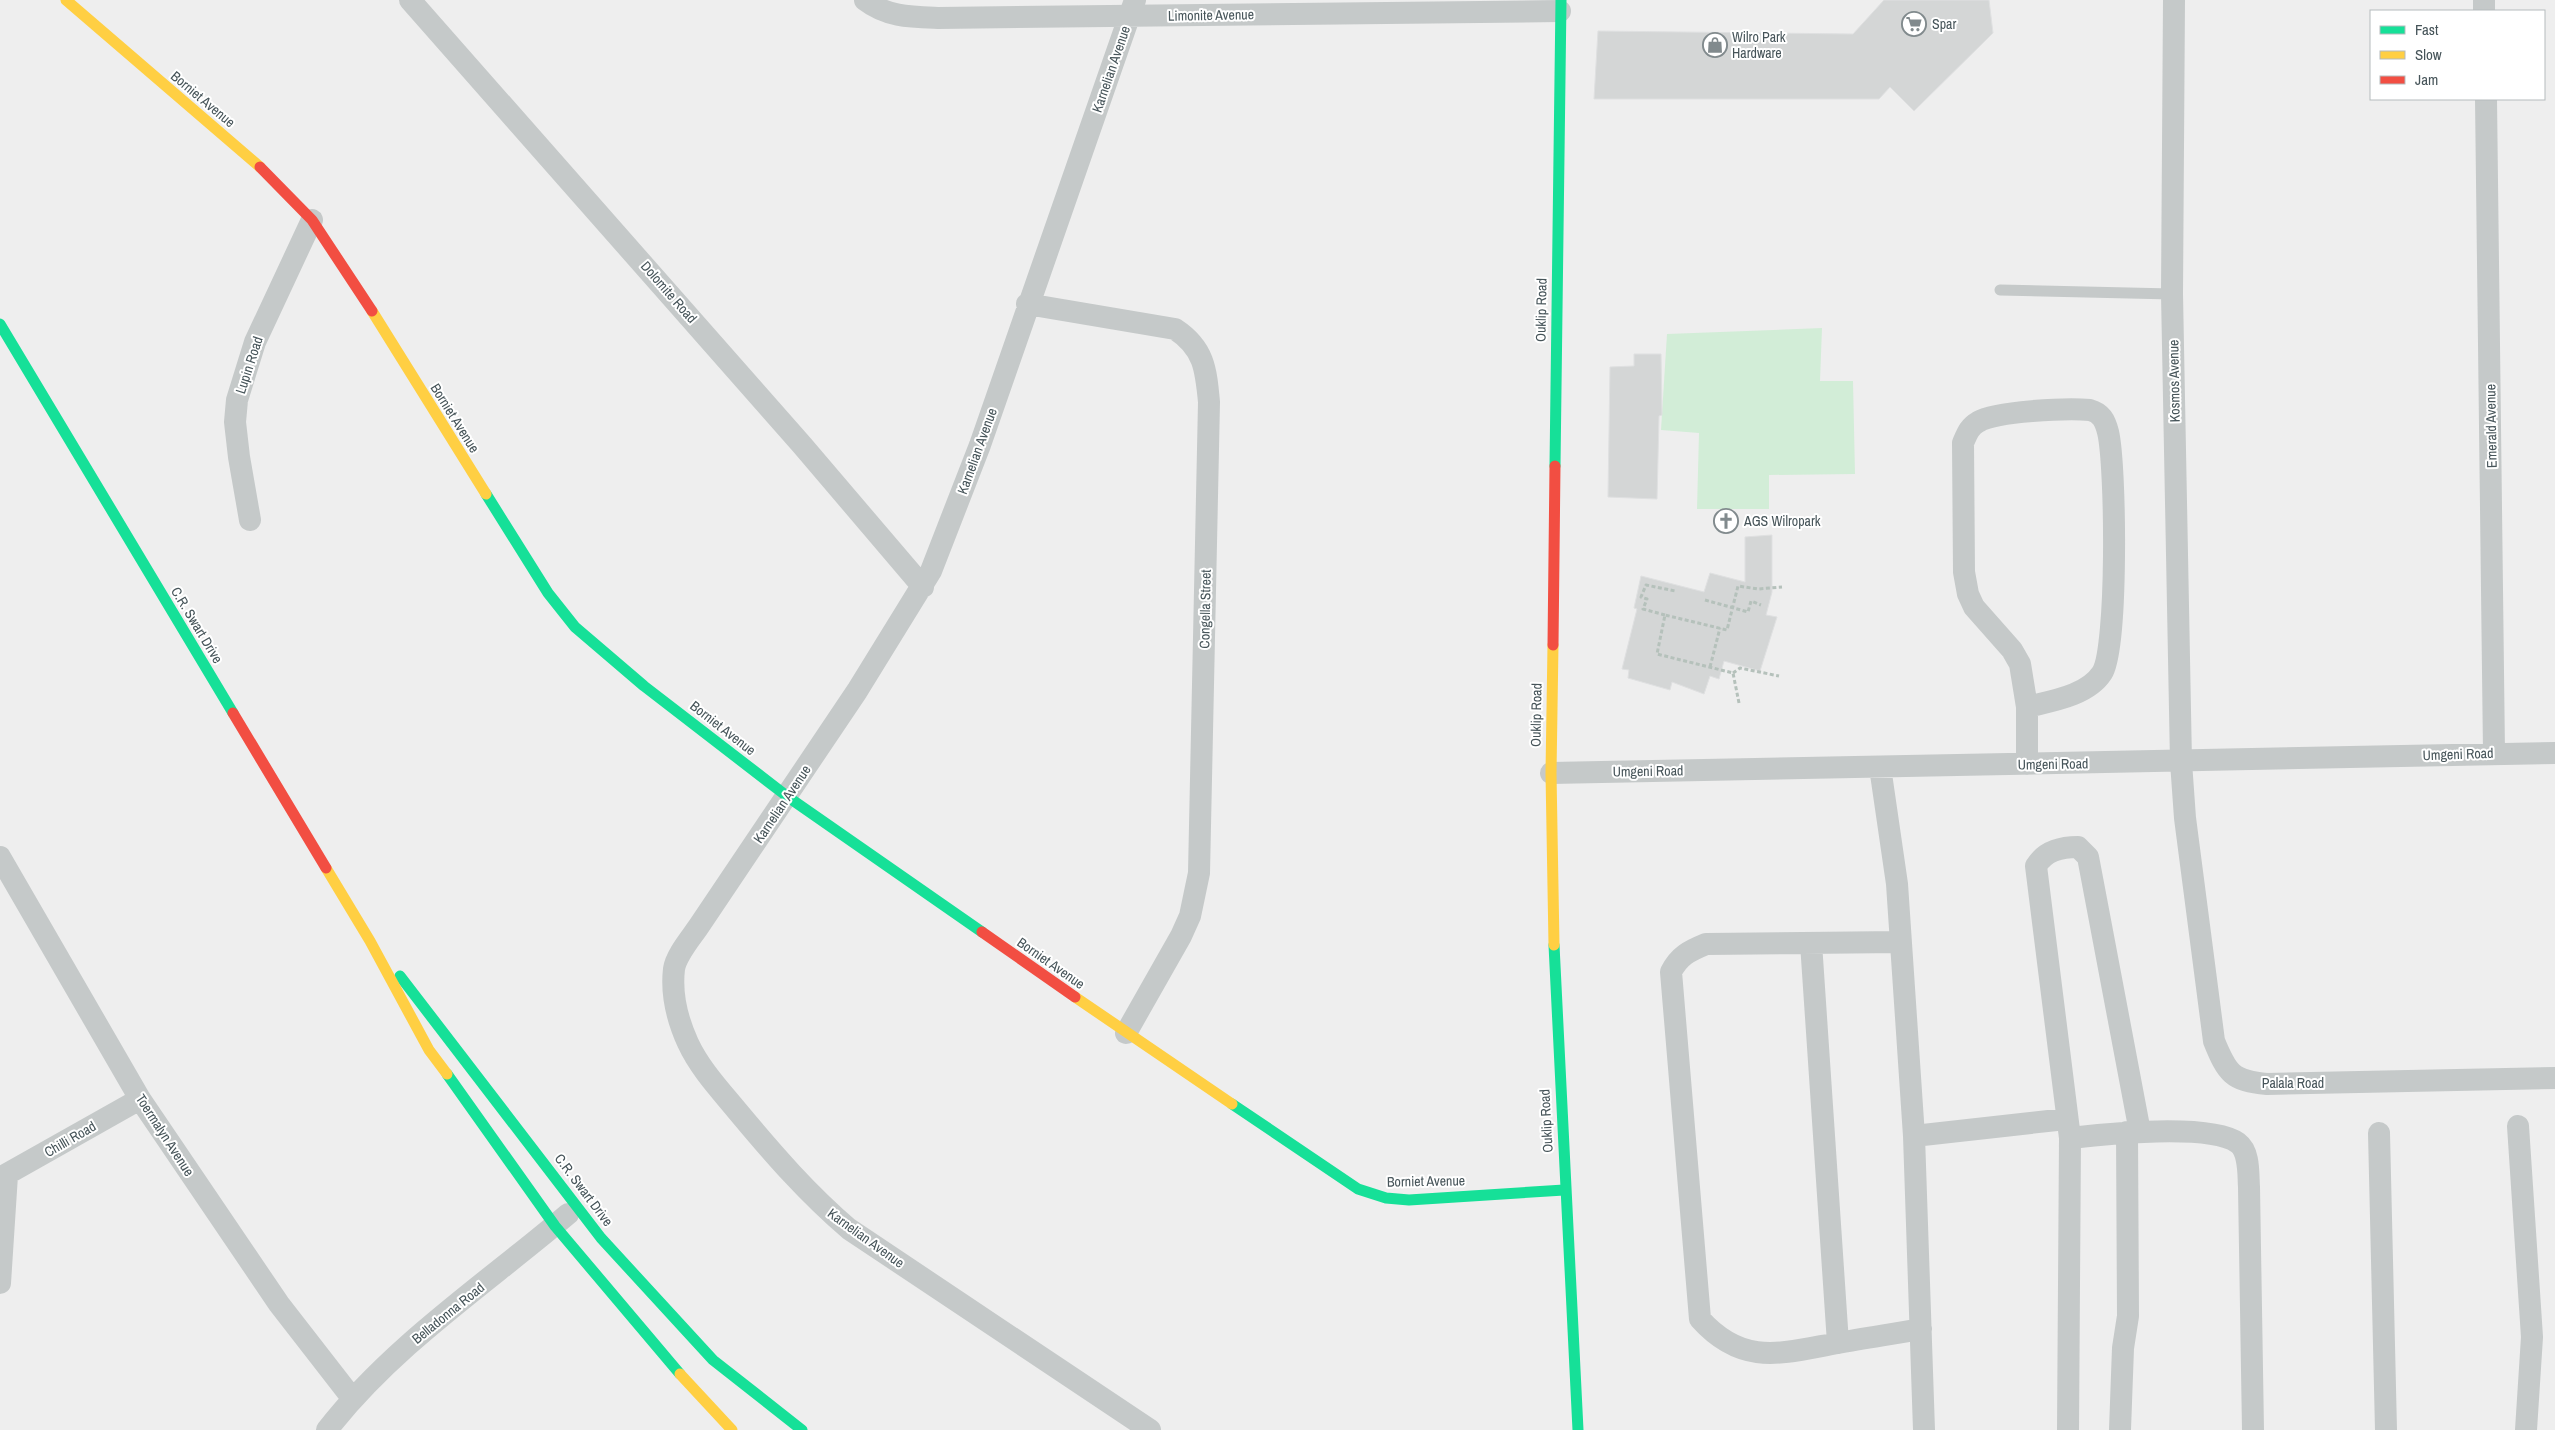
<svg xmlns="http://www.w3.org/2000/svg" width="2555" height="1430" viewBox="0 0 2555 1430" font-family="'Archivo Narrow',sans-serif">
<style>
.green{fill:#d2edd7}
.building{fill:#d4d6d6;stroke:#dfe0e1}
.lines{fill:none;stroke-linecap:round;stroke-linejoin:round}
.path{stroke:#b5c1bb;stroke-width:3;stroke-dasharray:4 2.5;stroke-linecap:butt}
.lane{stroke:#c5c9c9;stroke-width:11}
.street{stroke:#c5c9c9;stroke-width:22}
.fast{stroke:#16e098;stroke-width:11}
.slow{stroke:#ffcf43;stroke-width:11}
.jam{stroke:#f24e42;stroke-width:11}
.labels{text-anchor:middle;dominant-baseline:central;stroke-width:4;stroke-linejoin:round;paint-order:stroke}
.street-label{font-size:14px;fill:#465459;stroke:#fff}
.poi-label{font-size:14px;fill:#465459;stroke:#fff;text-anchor:start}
</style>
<rect width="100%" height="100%" fill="#eee"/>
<path class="green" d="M1822,328L1820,381H1853L1855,474L1769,475V509H1697L1699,433L1661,430L1667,334Z"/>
<path class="building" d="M1884,0H1989L1993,33L1914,111L1890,87L1879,99H1594L1598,31L1853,34Z
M1634,354H1661L1662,415L1659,416L1657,499L1608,497L1610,367L1634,366Z
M1772,535V592L1766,615L1777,617L1760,671L1724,661L1719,679L1710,676L1704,694L1672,682L1670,690L1628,678L1629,670L1622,669L1637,609L1634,608L1641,576L1704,592L1710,573L1745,582V537Z"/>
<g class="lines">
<path class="path" d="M1705,600L1748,612L1751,601L1761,605
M1665,615L1643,609L1647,599L1641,597L1646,585L1675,591
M1710,667L1720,628
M1733,673L1740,668L1779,676
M1739,703L1733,673L1657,654L1665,615L1727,630L1738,586L1758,589L1782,587"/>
<path class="lane" d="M2000,290L2172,294"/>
<path class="street" d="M410,0L802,445L923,587
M865,0C887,17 911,17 938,18L1560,11
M1135,0L980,445L931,571L857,691L699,926C691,938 676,955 674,969C671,995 677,1019 688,1043C700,1069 721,1091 739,1113C774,1155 808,1194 849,1229L1150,1430
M2174,0L2172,294L2181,762L2185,818L2214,1041C2227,1073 2232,1081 2267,1084L2555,1078
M2484,0V11
M2486,99L2494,753
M1027,304L1175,329C1204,348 1206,369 1209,402L1199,873L1190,916L1181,936L1126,1033
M250,520L239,457L235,422L237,400L255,342L312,220
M2027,764V707L2020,664L2012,650L1974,607L1968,594L1964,572L1963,443C1967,434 1969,427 1978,422C1996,411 2067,408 2090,410C2101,413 2105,420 2108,432C2116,465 2118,649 2102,673C2087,696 2051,701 2027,707
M1880,767L1897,884L1914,1136L1924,1430
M1551,773L2555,753
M0,857L140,1099L279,1304L352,1398
M1900,942L1706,944C1689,951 1679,956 1671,972L1700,1319C1743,1367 1782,1353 1838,1343C1865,1338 1893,1334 1921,1329
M1811,943L1838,1343
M2518,1126L2532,1337L2526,1430
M2379,1133L2386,1430
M1914,1136L2066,1119
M2070,1138C2105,1134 2210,1123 2238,1143C2250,1152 2248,1174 2249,1187L2253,1430
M0,1178L140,1099
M0,1283L7,1175
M327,1430C393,1345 487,1283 568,1214
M2068,1430L2070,1138L2036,866C2045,851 2060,847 2078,847L2088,857L2140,1132
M2120,1430L2123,1348L2128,1316L2127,1132"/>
<path class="fast" d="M0,324L233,713
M1555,466L1561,0
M486,494L548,593L575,627L644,686L788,797L982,932
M1554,945L1578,1430
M400,976L601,1238L713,1360L802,1430
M447,1074L555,1226L680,1374
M1232,1104L1358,1189L1386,1198L1409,1200L1564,1190"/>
<path class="slow" d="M66,0L260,167
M372,311L486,494
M1553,645L1551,773L1554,945
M326,868L370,941L429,1050L447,1074
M1075,997L1232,1104
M680,1374L732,1430"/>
<path class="jam" d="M260,167L312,220L372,311
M1553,645L1555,466
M233,713L326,868
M982,932L1075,997"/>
</g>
<defs>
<symbol id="supermarket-ring" viewBox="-11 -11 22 22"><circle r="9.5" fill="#fff" stroke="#818a8d" stroke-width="1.5"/><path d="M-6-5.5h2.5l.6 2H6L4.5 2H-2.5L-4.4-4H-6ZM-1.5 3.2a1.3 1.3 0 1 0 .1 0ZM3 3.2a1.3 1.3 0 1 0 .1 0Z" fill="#818a8d"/></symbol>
<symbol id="shop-ring" viewBox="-11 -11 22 22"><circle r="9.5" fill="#fff" stroke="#818a8d" stroke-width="1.5"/><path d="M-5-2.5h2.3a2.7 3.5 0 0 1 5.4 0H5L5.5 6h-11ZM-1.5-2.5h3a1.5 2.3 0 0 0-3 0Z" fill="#818a8d"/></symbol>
<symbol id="church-ring" viewBox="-11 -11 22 22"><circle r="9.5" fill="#fff" stroke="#818a8d" stroke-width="1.5"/><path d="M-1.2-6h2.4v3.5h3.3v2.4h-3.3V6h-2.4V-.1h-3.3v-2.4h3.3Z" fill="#818a8d"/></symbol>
</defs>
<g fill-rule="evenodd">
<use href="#supermarket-ring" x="1900" y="10" width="28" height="28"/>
<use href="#shop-ring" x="1701" y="31" width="28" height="28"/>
<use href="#church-ring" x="1712" y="507" width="28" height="28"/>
</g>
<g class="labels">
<g class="street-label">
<text transform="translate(1211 15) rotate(-1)">Limonite Avenue</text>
<text transform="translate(1111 69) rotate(-71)">Karnelian Avenue</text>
<text transform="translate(203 99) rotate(40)">Borniet Avenue</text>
<text transform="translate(669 292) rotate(49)">Dolomite Road</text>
<text transform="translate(1541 310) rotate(-89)">Ouklip Road</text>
<text transform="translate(249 365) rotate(-72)">Lupin Road</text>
<text transform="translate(2174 381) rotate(-91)">Kosmos Avenue</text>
<text transform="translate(455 418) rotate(58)">Borniet Avenue</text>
<text transform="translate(2491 426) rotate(-91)">Emerald Avenue</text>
<text transform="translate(977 451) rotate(-70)">Karnelian Avenue</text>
<text transform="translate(1205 609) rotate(-89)">Congella Street</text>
<text transform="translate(197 625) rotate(59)">C.R. Swart Drive</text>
<text transform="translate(1536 715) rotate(-89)">Ouklip Road</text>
<text transform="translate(723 728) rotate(38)">Borniet Avenue</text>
<text transform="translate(2458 754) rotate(-2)">Umgeni Road</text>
<text transform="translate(2053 764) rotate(-1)">Umgeni Road</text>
<text transform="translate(1648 771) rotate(-1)">Umgeni Road</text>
<text transform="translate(782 804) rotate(-56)">Karnelian Avenue</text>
<text transform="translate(1051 963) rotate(35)">Borniet Avenue</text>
<text x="2293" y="1083">Palala Road</text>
<text transform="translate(1546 1121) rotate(-93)">Ouklip Road</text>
<text transform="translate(165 1135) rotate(57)">Toermalyn Avenue</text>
<text transform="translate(70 1139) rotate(-30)">Chilli Road</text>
<text transform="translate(1426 1181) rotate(-1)">Borniet Avenue</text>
<text transform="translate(584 1190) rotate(53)">C.R. Swart Drive</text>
<text transform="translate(866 1238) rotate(36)">Karnelian Avenue</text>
<text transform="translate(448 1313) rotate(-39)">Belladonna Road</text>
</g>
<g class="poi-label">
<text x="1932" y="24">Spar</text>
<text x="1732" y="37">Wilro Park<tspan x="1732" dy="16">Hardware</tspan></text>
<text x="1744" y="521">AGS Wilropark</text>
</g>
</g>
<rect x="2370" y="10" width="175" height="90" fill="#ffffff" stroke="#b5bbbd"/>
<rect x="2380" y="26" width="25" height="8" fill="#16e098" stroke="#b5bbbd"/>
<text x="2415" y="35" font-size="15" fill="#465459">Fast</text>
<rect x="2380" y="51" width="25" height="8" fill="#ffcf43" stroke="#b5bbbd"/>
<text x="2415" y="60" font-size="15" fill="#465459">Slow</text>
<rect x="2380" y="76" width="25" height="8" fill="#f24e42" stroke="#b5bbbd"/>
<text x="2415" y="85" font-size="15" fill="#465459">Jam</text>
</svg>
